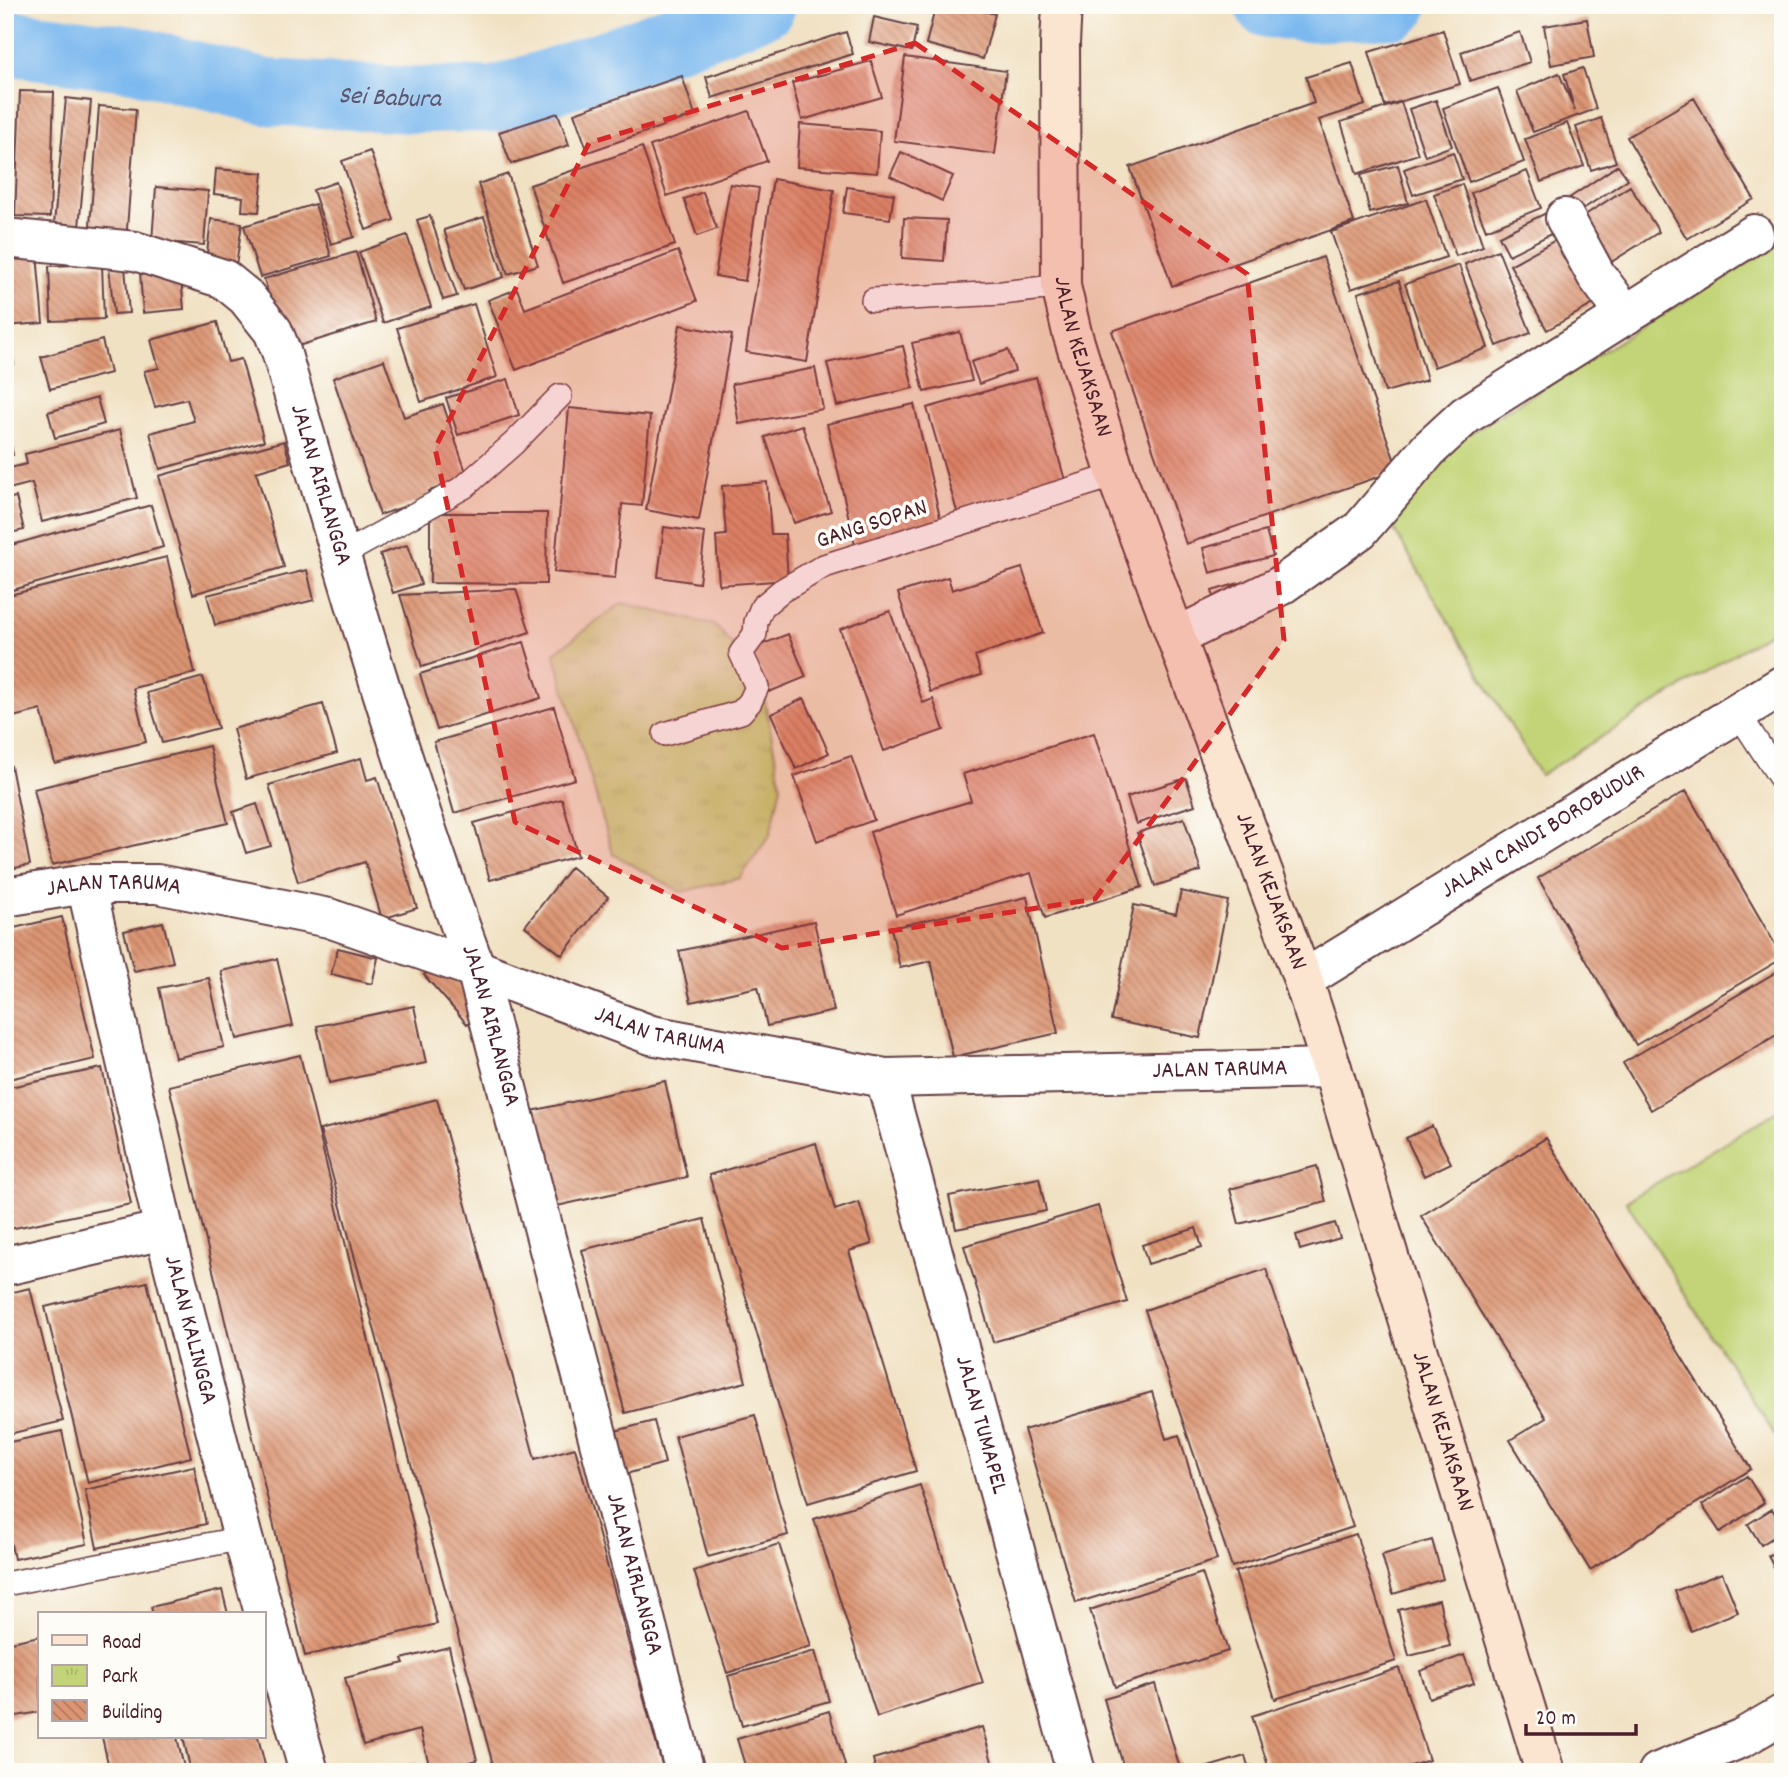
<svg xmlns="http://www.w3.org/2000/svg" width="1788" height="1777" viewBox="0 0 1788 1777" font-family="Dekko,sans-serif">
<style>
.park{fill:url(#park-tufts);stroke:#867a51;stroke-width:2}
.pitch{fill:#c2d477;stroke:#867a51;stroke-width:2}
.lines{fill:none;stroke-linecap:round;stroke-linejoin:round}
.river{stroke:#7db9ef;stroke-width:66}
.building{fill:url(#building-back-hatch)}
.service-casing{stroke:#633c42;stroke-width:26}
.minor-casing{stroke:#633c42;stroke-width:42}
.secondary-casing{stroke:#633c42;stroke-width:42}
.service{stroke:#fff;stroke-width:23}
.minor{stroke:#fff;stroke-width:38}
.secondary{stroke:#fce5d0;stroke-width:38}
.marked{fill:#d62828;fill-opacity:0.2;stroke:#d62828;stroke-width:5;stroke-dasharray:14 9;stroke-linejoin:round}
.labels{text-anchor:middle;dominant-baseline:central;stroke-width:7;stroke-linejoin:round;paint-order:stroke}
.street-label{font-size:24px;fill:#4a1f2b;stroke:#fdfcf7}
.water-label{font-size:26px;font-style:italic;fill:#5c5570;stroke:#fdfcf7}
</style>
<defs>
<pattern id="park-tufts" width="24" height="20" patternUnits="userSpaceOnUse" patternTransform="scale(1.75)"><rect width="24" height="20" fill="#c2d477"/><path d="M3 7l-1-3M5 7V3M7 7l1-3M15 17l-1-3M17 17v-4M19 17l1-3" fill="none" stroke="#a8b667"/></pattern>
<pattern id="building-back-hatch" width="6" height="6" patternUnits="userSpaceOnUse" patternTransform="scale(1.75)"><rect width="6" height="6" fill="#db9573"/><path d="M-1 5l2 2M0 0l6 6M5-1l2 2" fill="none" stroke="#b4795f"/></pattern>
</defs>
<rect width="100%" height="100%" fill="#fdfcf7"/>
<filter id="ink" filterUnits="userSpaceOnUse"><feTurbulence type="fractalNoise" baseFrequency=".0143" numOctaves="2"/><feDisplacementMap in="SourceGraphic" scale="14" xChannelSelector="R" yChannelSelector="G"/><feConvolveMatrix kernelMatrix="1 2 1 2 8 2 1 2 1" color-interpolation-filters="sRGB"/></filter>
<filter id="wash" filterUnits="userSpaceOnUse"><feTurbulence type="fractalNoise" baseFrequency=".00686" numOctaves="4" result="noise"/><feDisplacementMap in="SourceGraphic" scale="28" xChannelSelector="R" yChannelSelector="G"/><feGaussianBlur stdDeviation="1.57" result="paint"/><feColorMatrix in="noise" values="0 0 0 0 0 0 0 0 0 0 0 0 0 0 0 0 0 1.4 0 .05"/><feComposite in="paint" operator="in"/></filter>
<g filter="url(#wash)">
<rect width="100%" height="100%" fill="#f1e1c3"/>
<path class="park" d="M622,603L714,625L741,653L764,696L781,786L770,835L740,878L681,892L613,854L554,653Z"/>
<path class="pitch" d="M1783,241V624L1540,775L1387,518L1429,458Z
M1783,1108V1448L1626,1201Z"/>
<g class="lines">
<g class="river">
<path d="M1268,5L1302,9L1395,5"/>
<path id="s1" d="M5,42L134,59L266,92L413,100L496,99L589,69L763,5"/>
</g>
</g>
<g id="blocks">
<path class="building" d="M936,5H963L995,14L983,59L926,44Z
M874,17L917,27L912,51L869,42Z
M1587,19L1594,57L1551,65L1544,26Z
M1443,30L1460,84L1385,106L1369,52Z
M846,32L853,54L712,98L706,77Z
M1520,32L1530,62L1470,81L1461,52Z
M905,57L1006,71L995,154L894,141Z
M871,61L882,97L802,120L792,83Z
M1352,63L1365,105L1319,120L1354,222L1172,286L1130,167L1314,103L1306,77Z
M1583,68L1596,109L1533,132L1517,91L1559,73L1575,111L1564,74Z
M682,76L695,115L588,152L574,113Z
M1498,88L1524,162L1469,182L1443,108Z
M20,91L54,92L50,217L15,216Z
M66,98L91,101L79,227L54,224Z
M1694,98L1754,199L1687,239L1627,137Z
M1436,100L1452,146L1425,156L1409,109Z
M1401,102L1418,154L1357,174L1341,122Z
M99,106L136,109L126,242L89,239Z
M749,111L767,161L667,196L650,146Z
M558,113L569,145L511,164L499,132Z
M1601,118L1616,162L1591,170L1576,127Z
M1567,123L1584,166L1541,182L1525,139Z
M800,124L880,131L877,173L797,167Z
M642,147L675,245L563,283L530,185Z
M370,151L394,220L366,230L342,161Z
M901,152L953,176L942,201L890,176Z
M1453,152L1462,179L1413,195L1404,169Z
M5,155L12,176L5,178Z
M1398,165L1408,203L1370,213L1361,175Z
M1618,165L1628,179L1574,215L1565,201Z
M216,169L263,173L259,212L242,211L243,197L214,194Z
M1527,171L1541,208L1486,230L1471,193Z
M508,174L538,265L508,274L478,184Z
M773,179L834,190L807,362L746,352Z
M336,182L354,237L331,244L313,190Z
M730,184L759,188L745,281L715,276Z
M1462,184L1483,246L1456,256L1434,194Z
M1630,186L1659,232L1605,266L1576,221Z
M156,187L208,191L204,245L152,241Z
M847,187L894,194L890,219L843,213Z
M703,192L717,229L697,236L684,199Z
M1426,199L1446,257L1351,289L1331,232Z
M315,204L331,256L260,277L244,226Z
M1546,213L1555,232L1509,255L1499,236Z
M430,216L457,296L443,300L417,220Z
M484,217L504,277L464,290L444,230Z
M904,218L947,220L944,261L902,258Z
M211,219L242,223L236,266L206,262Z
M407,235L431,307L383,323L359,252Z
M1561,237L1597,302L1547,330L1510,265Z
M1498,250L1531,333L1497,346L1465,264Z
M678,251L697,301L516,370L488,300L517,289L525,309Z
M356,252L376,322L285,350L264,279Z
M37,254L43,323L5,326V257Z
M1323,257L1398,470L1186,544L1112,331Z
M102,264L104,319L51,321L49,266Z
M1459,265L1488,348L1434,367L1405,284Z
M125,267L129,313L114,314L109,268Z
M180,268L184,309L143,313L140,272Z
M1399,281L1427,380L1385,392L1358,293Z
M474,304L497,377L421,402L397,328Z
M217,322L228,362L241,359L264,441L160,469L150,433L194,421L187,399L155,407L144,371L159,368L151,340Z
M680,325L732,335L699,520L646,510Z
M960,332L972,381L924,392L912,343Z
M5,333L14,364L5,366Z
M102,340L110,373L50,389L41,357Z
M903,346L913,388L837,406L827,363Z
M1008,350L1015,371L979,384L971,362Z
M384,360L404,417L443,404L468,478L429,491L432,497L380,515L333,378Z
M815,368L823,409L739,424L732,384Z
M1036,377L1066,484L958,515L927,408Z
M508,379L519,415L458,435L446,398Z
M97,398L104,424L55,438L48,412Z
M914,404L942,526L855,545L827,424Z
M569,408L650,416L642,506L622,504L615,578L554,572Z
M802,425L831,511L794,523L765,437Z
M5,428H8L13,455L5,457Z
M120,430L137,498L42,522L32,483L5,490V469L27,464L25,454Z
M284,441L290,462L256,472L284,567L193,594L159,476Z
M767,482L771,534H785L788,580L719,585L716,536L726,535L722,486Z
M16,497L24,530L5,534V499Z
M151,505L163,547L9,591L5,579V547Z
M430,513H547L546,584L430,583Z
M664,527L705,533L699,583L658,577Z
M1266,531L1273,556L1210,573L1203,548Z
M407,545L421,584L393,593L380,554Z
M167,557L195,673L133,688L146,742L55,764L41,710L5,719V596Z
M1022,568L1043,633L975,656L981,675L930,692L898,593L948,577L952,590Z
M307,570L314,600L215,625L207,595Z
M1239,583L1244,598L1216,605L1212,591Z
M516,589L530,632L422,667L400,595Z
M890,611L923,703L933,699L944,730L884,751L840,629Z
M788,634L806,677L769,692L751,649Z
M524,642L541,698L437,730L420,674Z
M203,677L218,728L162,743L147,693Z
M804,698L829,753L796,769L771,714Z
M323,704L337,753L246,779L233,729Z
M554,707L575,779L454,813L434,742Z
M1094,733L1142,887L1045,918L1031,873L896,915L870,832L971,801L963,774Z
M209,746L228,823L52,865L34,789Z
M851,756L874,820L817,841L794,776Z
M361,758L367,780L377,777L417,908L382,919L365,862L298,882L269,785Z
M11,766L30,865L5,870V767Z
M1186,778L1195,805L1136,824L1127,797Z
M1686,791L1783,958L1636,1045L1538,878Z
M562,799L578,856L490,880L474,823Z
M257,804L271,846L246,853L233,812Z
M1184,818L1201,871L1155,886L1137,833Z
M571,867L608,897L562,955L525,926Z
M1181,891L1228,901L1200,1038L1111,1020L1134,905L1176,914Z
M1027,897L1058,1033L953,1057L931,961L900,968L891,928Z
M62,917L95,1059L5,1080V930Z
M814,921L834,1011L767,1026L758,987L691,1002L679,951Z
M163,922L173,962L134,971L124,931Z
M338,948L378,958L372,984L331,974Z
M277,959L293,1026L237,1039L221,971Z
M439,961L482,1011L467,1024L424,975Z
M1783,968V1031L1651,1110L1623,1063Z
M209,978L224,1047L175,1058L159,988Z
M414,1006L426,1063L329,1083L317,1026Z
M300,1055L437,1624L305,1656L169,1086Z
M102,1068L131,1204L5,1230V1088Z
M665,1081L687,1177L548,1208L527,1112Z
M437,1099L535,1459L575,1448L664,1772H495L320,1130Z
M1432,1126L1451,1163L1424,1176L1406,1138Z
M1546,1138L1751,1469L1590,1570L1510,1440L1546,1418L1421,1216Z
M816,1143L835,1210L859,1202L872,1244L849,1251L916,1471L808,1503L709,1175Z
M1317,1166L1326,1202L1239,1224L1230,1189Z
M1039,1178L1046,1211L956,1229L949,1196Z
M1098,1206L1127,1302L993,1342L964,1246Z
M704,1219L746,1382L625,1413L582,1250Z
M1335,1223L1340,1238L1300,1250L1296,1235Z
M1196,1228L1202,1247L1148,1264L1142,1245Z
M1266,1269L1353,1527L1232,1567L1145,1310Z
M147,1282L191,1457L88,1483L45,1307Z
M30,1288L63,1421L5,1435V1294Z
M1152,1392L1166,1439L1179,1435L1217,1560L1076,1603L1024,1430Z
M755,1415L788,1535L708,1557L675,1436Z
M654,1421L665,1463L626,1474L615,1431Z
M62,1431L87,1544L14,1559L5,1515V1443Z
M194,1466L206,1524L97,1548L85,1490Z
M1747,1476L1764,1503L1720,1532L1702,1505Z
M920,1485L983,1683L877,1717L814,1519Z
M1772,1509L1783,1525V1531L1761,1545L1748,1524Z
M1356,1534L1396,1661L1275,1699L1235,1572Z
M1432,1540L1443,1579L1393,1594L1382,1555Z
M779,1544L811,1646L727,1673L694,1571Z
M1783,1548V1585L1768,1556Z
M1202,1573L1228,1651L1115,1687L1090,1610Z
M1722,1573L1738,1612L1691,1631L1675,1591Z
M222,1590L228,1614H153L151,1607Z
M1439,1600L1450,1646L1409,1656L1398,1610Z
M40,1636V1712L5,1718V1643Z
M449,1647L477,1760L431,1772L420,1730L363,1745L345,1678L404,1663L402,1659Z
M815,1651L829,1701L742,1726L728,1676Z
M1464,1655L1474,1683L1429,1698L1420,1671Z
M1399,1668L1429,1760L1393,1772H1270L1252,1716Z
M1155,1684L1181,1772H1125L1104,1699Z
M829,1711L847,1772H747L737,1739Z
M982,1727L995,1772H876L873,1759Z
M102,1737H177L185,1772H110Z
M183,1737H258L266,1769L254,1772H191Z
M1245,1756L1250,1772H1195V1771Z
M416,1763L419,1772H388V1771Z"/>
</g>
</g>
<g filter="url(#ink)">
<use href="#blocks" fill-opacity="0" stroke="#633c42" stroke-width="2"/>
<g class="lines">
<defs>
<path id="service" d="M873,300L1002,293L1061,286
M340,556L464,487L514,443L560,396
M1738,713L1783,782
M665,734L741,712L750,702L757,687L741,653L755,634L756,622L762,607L781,591L824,566L1116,475
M5,1584L243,1538"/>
<g id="minor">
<path d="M1565,218L1596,275L1626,315"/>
<path id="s2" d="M5,238L135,251L224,279L246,297L273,331L281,351C341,559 401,767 476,969L685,1772"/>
<path d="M1178,636L1280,586L1360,530L1429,449L1466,415L1754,234"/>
<path id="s3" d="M86,884L164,1230L243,1538L309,1772"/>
<path id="s4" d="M5,897L86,884H157L329,918L476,969L651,1035L885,1078L1332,1068"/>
<path id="s5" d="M1303,980L1783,685"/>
<path id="s6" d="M885,1078L1076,1772"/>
<path d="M5,1266L164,1230"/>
<path d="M1658,1772L1742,1738L1783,1714"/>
</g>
<g id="secondary">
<path id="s7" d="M1062,5L1060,43L1061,286L1072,333L1116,475L1303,980L1332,1068L1545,1772"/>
</g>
</defs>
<use href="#service" class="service-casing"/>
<use href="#minor" class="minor-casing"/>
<use href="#secondary" class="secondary-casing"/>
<use href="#service" class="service"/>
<use href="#minor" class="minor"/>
<use href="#secondary" class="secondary"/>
</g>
</g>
<path class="marked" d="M915,43L1247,274L1284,640L1095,899L782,948L515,822L435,448L589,143Z"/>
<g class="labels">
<g class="street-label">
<text stroke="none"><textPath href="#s7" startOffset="355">JALAN KEJAKSAAN</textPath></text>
<text stroke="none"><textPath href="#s2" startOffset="457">JALAN AIRLANGGA</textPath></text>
<text transform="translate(872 525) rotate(-18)">GANG SOPAN</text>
<text stroke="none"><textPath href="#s5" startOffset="282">JALAN CANDI BOROBUDUR</textPath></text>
<text stroke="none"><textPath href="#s7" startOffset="922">JALAN KEJAKSAAN</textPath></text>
<text stroke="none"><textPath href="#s4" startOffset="110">JALAN TARUMA</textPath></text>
<text stroke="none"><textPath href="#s2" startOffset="1024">JALAN AIRLANGGA</textPath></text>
<text stroke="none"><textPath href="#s4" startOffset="679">JALAN TARUMA</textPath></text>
<text stroke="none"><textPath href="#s4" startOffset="1244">JALAN TARUMA</textPath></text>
<text stroke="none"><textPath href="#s3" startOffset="458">JALAN KALINGGA</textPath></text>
<text stroke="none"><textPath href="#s6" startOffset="360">JALAN TUMAPEL</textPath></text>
<text stroke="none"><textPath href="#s7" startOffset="1489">JALAN KEJAKSAAN</textPath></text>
<text stroke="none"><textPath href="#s2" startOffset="1591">JALAN AIRLANGGA</textPath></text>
</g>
<g class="water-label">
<text stroke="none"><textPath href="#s1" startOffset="390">Sei Babura</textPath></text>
</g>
</g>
<rect width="1788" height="1777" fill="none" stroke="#fdfcf7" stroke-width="28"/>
<rect x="38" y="1612" width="228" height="126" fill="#fdfcf7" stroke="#b5a4a5" stroke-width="2"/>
<rect x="52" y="1635" width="35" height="10" fill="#fce5d0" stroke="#b5a4a5" stroke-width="2"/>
<text x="102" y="1648" font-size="21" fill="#4a1f2b">Road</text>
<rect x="52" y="1665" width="35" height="21" fill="url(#park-tufts)" stroke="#b5a4a5" stroke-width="2"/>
<text x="102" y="1682" font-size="21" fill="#4a1f2b">Park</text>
<rect x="52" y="1700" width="35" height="21" fill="url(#building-back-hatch)" stroke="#b5a4a5" stroke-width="2"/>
<text x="102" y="1718" font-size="21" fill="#4a1f2b">Building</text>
<path d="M1526 1724v10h110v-10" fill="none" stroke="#4a1f2b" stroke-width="3.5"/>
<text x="1536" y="1724" font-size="21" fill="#4a1f2b" stroke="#fdfcf7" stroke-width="5" paint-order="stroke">20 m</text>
</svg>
